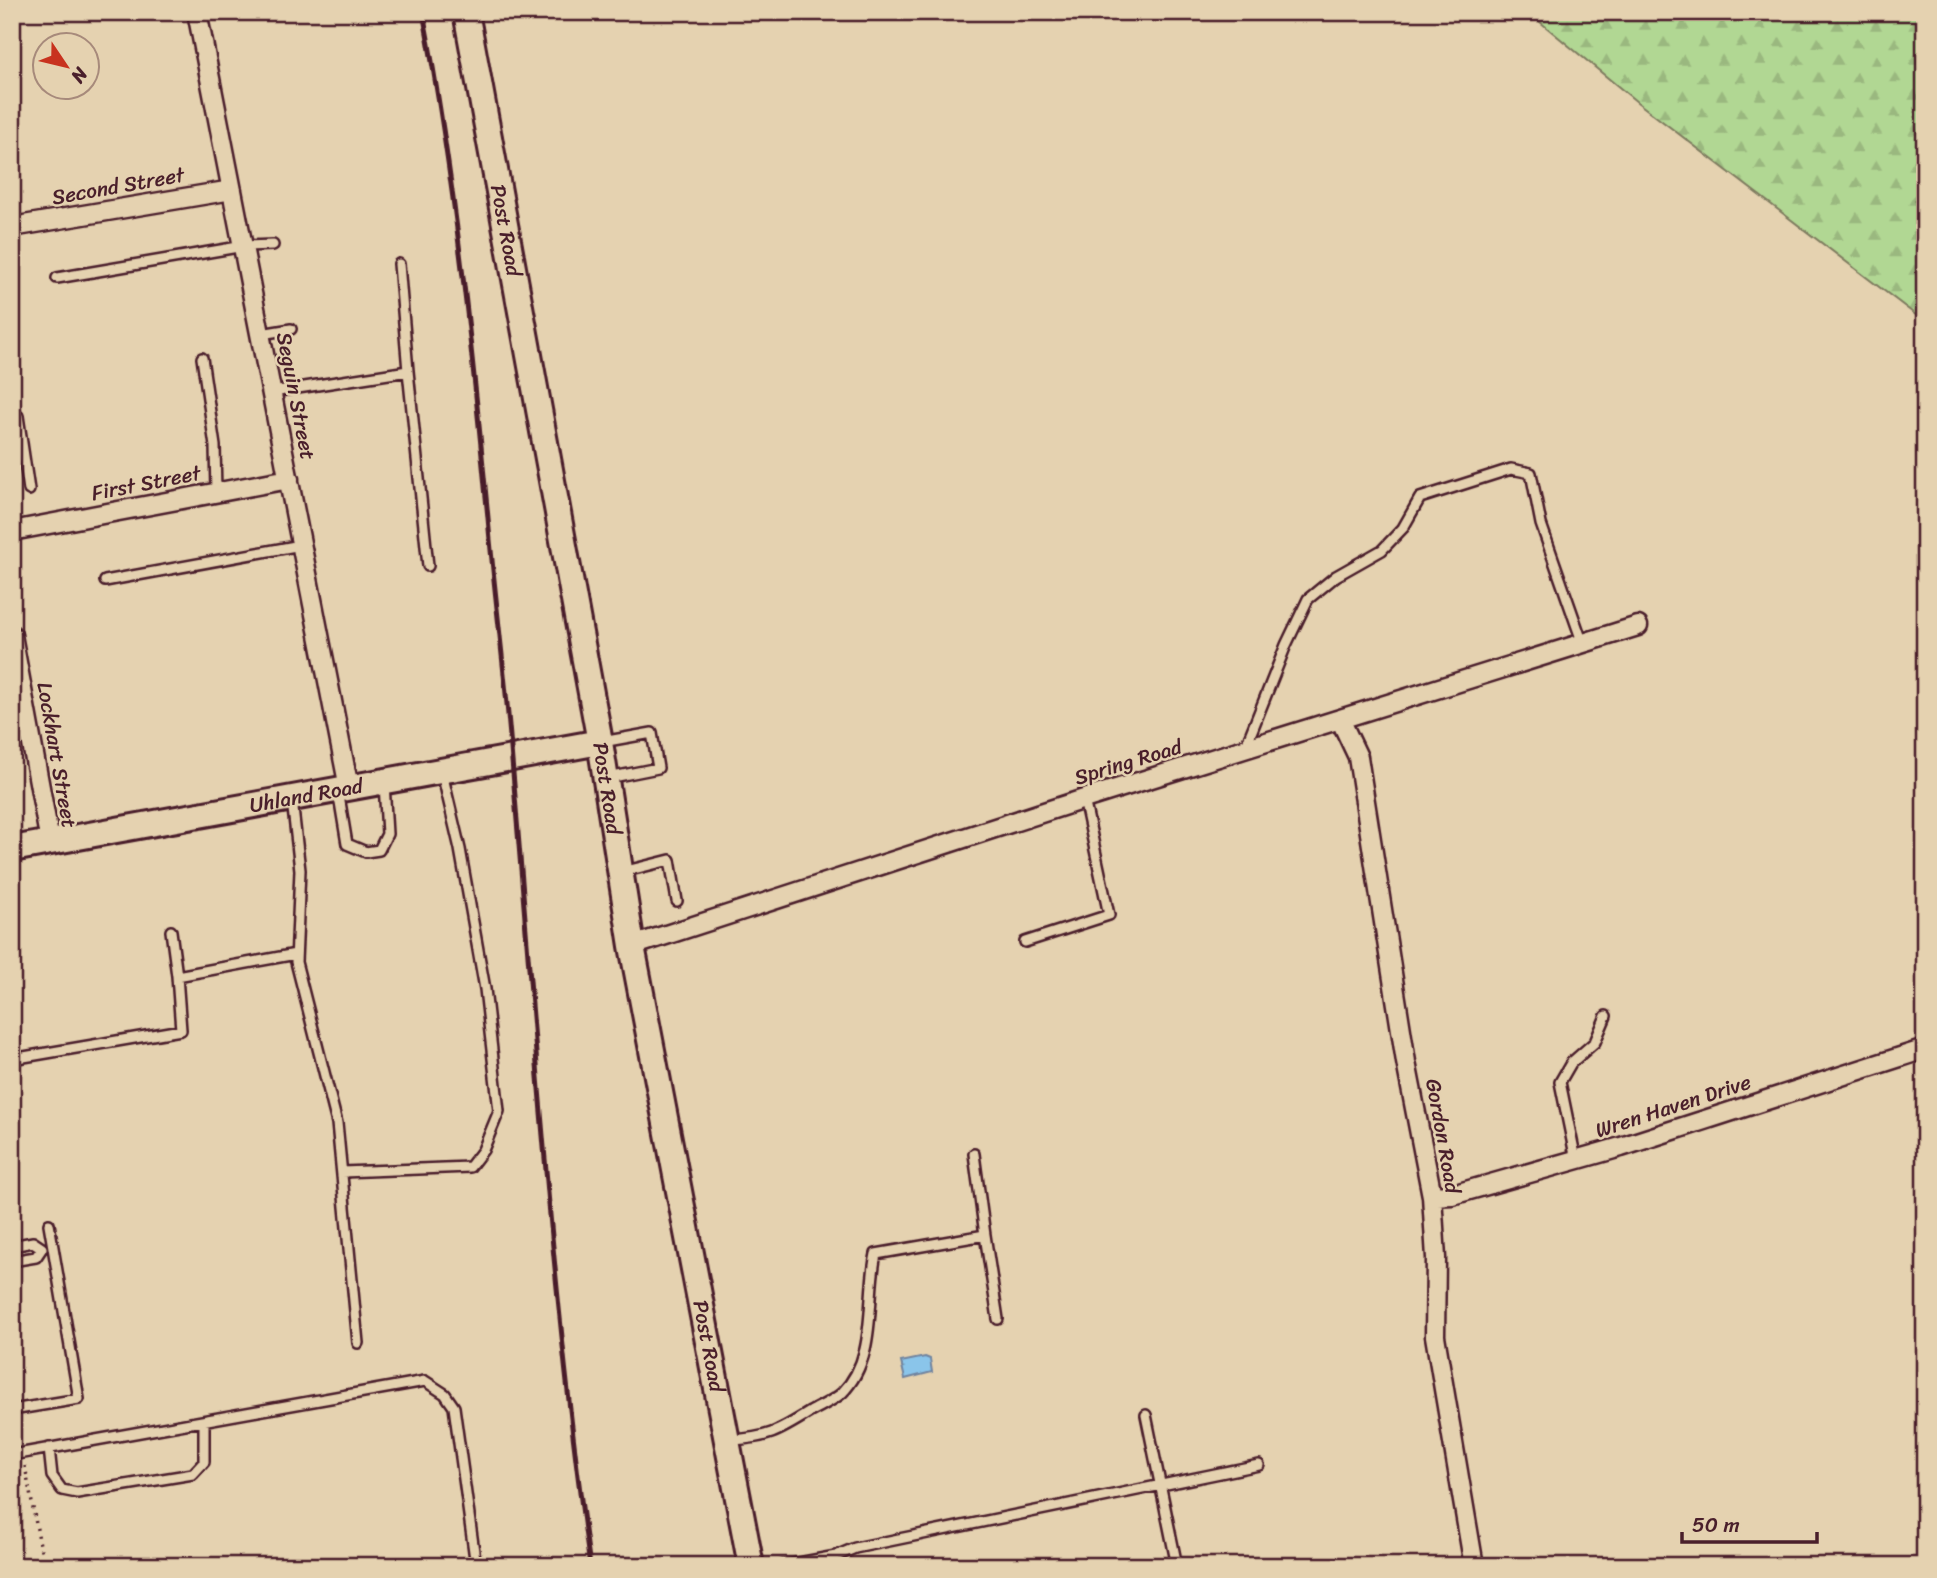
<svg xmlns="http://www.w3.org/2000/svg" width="1937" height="1578" viewBox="0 0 1937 1578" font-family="Sriracha,sans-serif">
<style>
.forest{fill:url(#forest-firs);stroke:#7e7b5f;stroke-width:2}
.water{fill:url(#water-ripples);stroke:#70839e;stroke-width:2}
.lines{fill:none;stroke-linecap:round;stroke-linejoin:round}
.lane-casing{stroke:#4a1f2b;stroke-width:14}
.street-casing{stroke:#4a1f2b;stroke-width:23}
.secondary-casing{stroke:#4a1f2b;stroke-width:30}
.path{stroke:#4a1f2b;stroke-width:3.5;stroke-dasharray:2 5;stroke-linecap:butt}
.lane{stroke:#e5d2b0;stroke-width:9}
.street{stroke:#e5d2b0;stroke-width:18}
.secondary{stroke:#e5d2b0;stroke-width:24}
.rail{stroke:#4a1f2b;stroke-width:5}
.labels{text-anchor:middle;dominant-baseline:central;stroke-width:5;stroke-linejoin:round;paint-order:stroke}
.street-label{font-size:21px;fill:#4a1f2b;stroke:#e5d2b0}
</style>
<defs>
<pattern id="forest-firs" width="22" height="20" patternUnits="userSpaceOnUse" patternTransform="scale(1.75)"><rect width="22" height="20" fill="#b1d793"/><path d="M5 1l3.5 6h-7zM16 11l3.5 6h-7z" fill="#9ab87f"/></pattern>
<pattern id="water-ripples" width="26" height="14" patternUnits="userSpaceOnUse" patternTransform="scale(1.75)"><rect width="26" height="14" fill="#8ac5ea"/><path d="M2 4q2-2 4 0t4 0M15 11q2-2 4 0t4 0" fill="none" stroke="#79a9c9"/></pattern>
</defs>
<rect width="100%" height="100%" fill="#e5d2b0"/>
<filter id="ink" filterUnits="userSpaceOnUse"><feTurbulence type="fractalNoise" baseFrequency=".0143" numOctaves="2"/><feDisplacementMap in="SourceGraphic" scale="14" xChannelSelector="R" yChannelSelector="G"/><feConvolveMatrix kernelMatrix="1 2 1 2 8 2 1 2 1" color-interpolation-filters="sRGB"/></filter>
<g filter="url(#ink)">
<path class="forest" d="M1528,12H1925V322L1637,102Z"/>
<path class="water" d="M925,1357L930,1359L932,1372L905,1379L901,1362Z"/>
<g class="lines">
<defs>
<path id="lane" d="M399,264L408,371
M57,278L244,246L273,245
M261,334L291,329
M202,358L215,446L216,493
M272,392L408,371L428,566
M12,413L18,416L29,490
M105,581L301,545
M602,742L652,733L658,768L608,778
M1245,748L1286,645L1308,599L1336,576L1382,550L1403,528L1420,498L1511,469L1531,473L1541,524L1583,644
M338,790L347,844L366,852L379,850L387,834L384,783
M292,800L300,870L296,962L337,1123L358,1343
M622,872L670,860L677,901
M171,931L177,976
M1025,942L1109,915L1084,799
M12,1059L181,1030L177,976L296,954
M974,1154L985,1235
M1576,1160L1560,1082L1571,1063L1595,1042L1606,1016
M342,1172L470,1167L483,1150L499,1111L485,989L460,849L442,773
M12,1246L33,1242L42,1248L36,1257L12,1261
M12,1410L79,1399L49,1224
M1146,1415L1177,1566
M730,1440C768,1438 778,1432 810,1412C820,1406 833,1401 842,1393C878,1357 866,1299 876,1254L985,1235L998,1319
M49,1448L52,1476L62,1490L77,1493L193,1474L204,1462V1421
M12,1455L425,1381L445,1394L454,1407L476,1566
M782,1566L836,1556L855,1548L1259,1465"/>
<path id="street" d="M197,12L349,788
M12,227L232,190
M12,531L289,479
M12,635L50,842
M1340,719L1358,757L1406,1062L1432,1196L1436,1258L1435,1336L1474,1566
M632,946L1084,799L1638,626
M1432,1196L1452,1195L1621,1147L1925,1049"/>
<g id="secondary">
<path id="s1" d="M466,12L600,742L632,946L751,1566"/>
<path id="s2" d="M12,849L600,742"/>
</g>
</defs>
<use href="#lane" class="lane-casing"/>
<use href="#street" class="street-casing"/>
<use href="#secondary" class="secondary-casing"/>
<path class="path" d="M25,1466L44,1566"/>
<use href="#lane" class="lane"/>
<use href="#street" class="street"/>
<use href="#secondary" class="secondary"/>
<path class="rail" d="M423,12C455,180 472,349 488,518C495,599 506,680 512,761C535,1029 552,1299 590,1566"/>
</g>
</g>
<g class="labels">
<g class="street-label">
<text transform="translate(118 186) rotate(-10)">Second Street</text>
<text stroke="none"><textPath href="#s1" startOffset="222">Post Road</textPath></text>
<text transform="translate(296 396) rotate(79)">Seguin Street</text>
<text transform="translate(146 483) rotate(-11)">First Street</text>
<text transform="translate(57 755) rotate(80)">Lockhart Street</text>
<text transform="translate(1128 762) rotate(-17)">Spring Road</text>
<text stroke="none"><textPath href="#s1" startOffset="789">Post Road</textPath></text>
<text stroke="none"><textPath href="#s2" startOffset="299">Uhland Road</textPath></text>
<text transform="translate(1673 1106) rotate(-18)">Wren Haven Drive</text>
<text transform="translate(1443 1136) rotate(80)">Gordon Road</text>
<text stroke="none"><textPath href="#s1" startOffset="1356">Post Road</textPath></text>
</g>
</g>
<rect width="1937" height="1578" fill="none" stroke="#e5d2b0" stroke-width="42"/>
<rect x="21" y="21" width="1895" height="1536" fill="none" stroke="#4a1f2b" stroke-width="2.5" filter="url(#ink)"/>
<g transform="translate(66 66) rotate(125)"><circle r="33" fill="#e5d2b0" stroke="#a78a7b" stroke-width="2"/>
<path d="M0-5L12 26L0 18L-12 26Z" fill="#c8321e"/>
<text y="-10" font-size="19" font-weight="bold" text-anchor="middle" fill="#4a1f2b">N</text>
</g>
<path d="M1682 1532v10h135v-10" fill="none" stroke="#4a1f2b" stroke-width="3.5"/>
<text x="1692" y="1532" font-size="21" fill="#4a1f2b" stroke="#e5d2b0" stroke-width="5" paint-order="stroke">50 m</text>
</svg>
